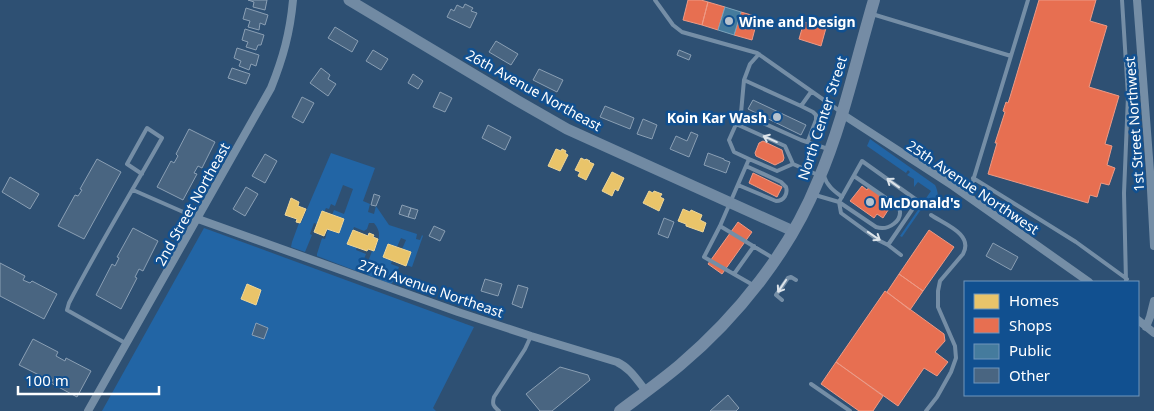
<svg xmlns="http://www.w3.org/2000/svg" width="1154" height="411" viewBox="0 0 1154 411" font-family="'Noto Sans',sans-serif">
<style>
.green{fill:#2265a5}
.homes{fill:#e9c46a;stroke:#f0d697}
.shops{fill:#e76f51;stroke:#ee9a85}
.public{fill:#457b9d;stroke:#7da3ba}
.building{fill:#496581;stroke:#8a9fb4}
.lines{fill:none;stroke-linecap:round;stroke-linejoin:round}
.lane{stroke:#758ea6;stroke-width:4}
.street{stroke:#758ea6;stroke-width:8}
.secondary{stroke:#718aa3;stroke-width:11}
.primary{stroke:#758ca5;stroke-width:12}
.oneway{stroke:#dce3e9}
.poi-dot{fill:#b6c2ce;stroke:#115090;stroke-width:2}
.labels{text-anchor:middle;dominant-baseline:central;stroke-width:5;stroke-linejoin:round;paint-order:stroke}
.poi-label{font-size:14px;font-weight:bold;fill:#fff;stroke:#115090;text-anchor:start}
.street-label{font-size:14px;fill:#fff;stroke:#115090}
</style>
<rect width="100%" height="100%" fill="#2e5073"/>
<path class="green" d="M870,139L935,185C938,191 939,197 936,203L929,198L902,237L900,236L931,191L918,182L914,187V179L907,175L910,172L908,170L906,173L867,146Z
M331,153L375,168L363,201L370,204L368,212L374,214L376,206L389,225L417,234L416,239L420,240L422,235L423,236L412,267L406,265L411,252L402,249L406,240L401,238L397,247L388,244L383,257L392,261L391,264L399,267L393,282L391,284L365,274V270L372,251H374C378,240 383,234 374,223H369L367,229L364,231L354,227L347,244L357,247L356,250L366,254L359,272L317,256V254L322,238L325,239L328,229L339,233L332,215L334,210L344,214L353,189L343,185L335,206L331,204L329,209L326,208L324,212L322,211L317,224L314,223L310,234L312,235L305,252L291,247L292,242L299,223H301Z
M204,228L474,327L433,408L436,411H102Z"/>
<path class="homes" d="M556,149L561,151L562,149L566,151L565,153L568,155L560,171L548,166Z
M581,158L585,160L586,159L590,161L589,162L594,164L586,180L578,176L580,172L575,170Z
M612,172L624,178L618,191L615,189L612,196L602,191Z
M649,191L653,193L654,191L662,194L660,197L664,199L659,211L643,203Z
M291,198L299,202L298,206L306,209L300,223L296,222L297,219L285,215Z
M683,209L690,212L691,210L702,215L700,220L706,223L703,232L686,226V224L678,221Z
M322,211L344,219L339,233L327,229L324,236L314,232Z
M353,230L368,236L369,233L374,235L373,237L378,239L374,251L368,249L367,251L347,244Z
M388,244L411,252L406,266L383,257Z
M247,284L261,290L256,305L241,299Z"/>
<path class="shops" d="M688,0H701L708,2L702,25L683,20Z
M1039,0H1096L1090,21L1107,26L1089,87L1119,96L1105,144L1112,146L1107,165L1115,168L1109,185L1101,183L1097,197L1090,195L1088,203L988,174L997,143H995L1005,112L1003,111L1006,102L1008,103L1010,97Z
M708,2L725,7L718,30L702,25Z
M741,12L758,17L752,40L734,35Z
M804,22L826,28L821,46L799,39Z
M763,141L782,150L784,158L783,161L775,165L756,156L755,153L759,143Z
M753,173L782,187L777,197L749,183Z
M862,186L867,190L869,187L889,202L887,205L890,207L883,218L877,214L874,218L850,201Z
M738,222L752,232L722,274L708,264Z
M929,230L954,247L923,291L899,274Z
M899,274L923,291L910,310L887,292Z
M885,291L944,334L945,341L935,352L948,362L937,376L924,368L898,406L836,362Z
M836,362L883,396L873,411H859L821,384Z"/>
<path class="public" d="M725,7L741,12L734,35L718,30Z"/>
<path class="building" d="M248,0H267L265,10L253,7L254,2Z
M465,4L473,8L471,11L477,13L470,28L447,17L451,9L454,11L457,5L463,8Z
M246,8L268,15L265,25L260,23L259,30L248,27L250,21L243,19Z
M335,27L358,41L352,52L328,38Z
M245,29L264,35L261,45H258L256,50L246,47L248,42L242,40Z
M496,41L518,54L511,65L489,52Z
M237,48L259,55L256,66L251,64L249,70L239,66L241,61L234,58Z
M373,50L388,59L381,70L366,61Z
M679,50L691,55L689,60L677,55Z
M232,68L250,74L246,84L228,78Z
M321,68L330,75L328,79L336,84L328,96L310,83Z
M539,69L563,80L557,92L533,80Z
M413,74L423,81L418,89L408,83Z
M440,92L452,98L445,112L433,107Z
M302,97L314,103L303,123L292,117Z
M753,100L806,125L801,135L748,109Z
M605,106L634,118L630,129L600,117Z
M643,119L657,125L652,139L637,134Z
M488,125L511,137L505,150L482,138Z
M189,129L215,142L202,168L198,166L194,173L197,174L183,200L157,187L171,161L174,163L178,156L176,154Z
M691,132L698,135L689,157L670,149L676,136L687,141Z
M708,153L724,159V160L730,162L726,173L704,165Z
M265,154L277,161L265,183L252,176Z
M97,159L121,172L84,239L58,226L75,195L78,196L82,190L80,189Z
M10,177L39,194L30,209L2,192Z
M246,187L258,194L245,216L233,209Z
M374,194L380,196L376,206L371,205Z
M402,205L411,208L408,217L399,214Z
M411,208L418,210L415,219L408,217Z
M664,218L674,222L668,238L658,234Z
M434,226L445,231L440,241L429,236Z
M133,228L158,241L143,271L139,269L135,277L137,278L121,309L96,295L112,264L115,266L119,258L117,257Z
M993,243L1018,257L1011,270L986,256Z
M0,263L25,276L23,280L30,283L32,281L57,294L44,319L0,296Z
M485,279L502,284L498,296L481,291Z
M518,285L528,288L522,308L512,304Z
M256,323L268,328L264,339L252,335Z
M33,339L58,352L56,356L65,361L66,358L91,371L77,397L51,383L53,380L46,376L45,378L19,365Z
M560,367L588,375L590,380L552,411H540L526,394Z
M728,395L739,408L736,411H710Z"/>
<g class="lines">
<path class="lane" d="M655,0L673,25L682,32L757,53L841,112
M1122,0L1128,96L1124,193L1126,282
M872,14L1011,56L968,197
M759,54L750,64L744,80L741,113L801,140L828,149
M1011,56L1028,0
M744,80L801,106
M741,113L729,140L734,152L749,159L720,226L704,257L753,285
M736,124L785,146L793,164L777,171L749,159
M808,141L816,120V115L813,112L801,106L811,92
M793,164L818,175
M824,176C827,186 834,191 842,197
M973,178L1076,242L1127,279
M738,185L776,201C784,201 788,194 786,187L781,182L746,166
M133,190L197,218
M815,195L839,202L876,227C888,231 904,221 899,207L854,176
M720,226L773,258
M888,245L918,201L862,161L839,202L841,213L878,240L888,245L901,255
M734,274L754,246
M782,300L776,295L788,278L791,277L796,280
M127,344L67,310L69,303C98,247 131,193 162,138L147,128L127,164L142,174
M811,384L850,411
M499,411C493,406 492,404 494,397L525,349L531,336
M926,411L937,397L951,372L956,358L955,346L938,307V291L940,281L963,254C974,234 944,224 931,215"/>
<path class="street" d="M1137,0L1150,171L1154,246
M842,114L953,186L1089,282
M198,219L458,312L531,336L617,362C630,368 637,380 646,391
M1138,320L1154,333
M1146,327L1150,317L1154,301
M88,411L271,88C283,58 290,33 293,0"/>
<path class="secondary" d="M349,0L518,101L567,129L793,231"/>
<path class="primary" d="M620,411C640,396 661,381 680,365C737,317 790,251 818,181C843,123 856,61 874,0"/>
</g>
<defs><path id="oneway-shaft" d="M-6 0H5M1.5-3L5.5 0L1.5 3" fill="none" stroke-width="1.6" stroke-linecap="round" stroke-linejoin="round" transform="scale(1.25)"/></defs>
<g class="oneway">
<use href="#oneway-shaft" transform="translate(770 139) rotate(-156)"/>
<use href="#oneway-shaft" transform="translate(893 183) rotate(-144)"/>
<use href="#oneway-shaft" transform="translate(874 236) rotate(34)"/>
<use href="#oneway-shaft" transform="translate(782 286) rotate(124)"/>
</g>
<g class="poi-dot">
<circle cx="729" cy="21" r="5"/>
<circle cx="777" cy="117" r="5"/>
<circle cx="870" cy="202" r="5"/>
</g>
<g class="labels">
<g class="poi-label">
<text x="739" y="21">Wine and Design</text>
<text x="767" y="117" text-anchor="end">Koin Kar Wash</text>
<text x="880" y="202">McDonald's</text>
</g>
<g class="street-label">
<text transform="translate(534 90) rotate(29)">26th Avenue Northeast</text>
<text transform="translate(822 118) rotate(-72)">North Center Street</text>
<text transform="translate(1134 124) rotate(-94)">1st Street Northwest</text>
<text transform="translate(973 187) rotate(34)">25th Avenue Northwest</text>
<text transform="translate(192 204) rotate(-61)">2nd Street Northeast</text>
<text transform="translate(431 288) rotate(19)">27th Avenue Northeast</text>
</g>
</g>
<rect x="964" y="281" width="175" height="115" fill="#115090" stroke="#7096bc"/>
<rect x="974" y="294" width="25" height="15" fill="#e9c46a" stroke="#7096bc"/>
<text x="1009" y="306" font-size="15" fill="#ffffff">Homes</text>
<rect x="974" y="318" width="25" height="15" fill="#e76f51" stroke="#7096bc"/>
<text x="1009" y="331" font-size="15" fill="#ffffff">Shops</text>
<rect x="974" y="344" width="25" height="15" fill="#457b9d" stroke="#7096bc"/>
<text x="1009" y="356" font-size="15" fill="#ffffff">Public</text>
<rect x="974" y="368" width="25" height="15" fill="#496581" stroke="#7096bc"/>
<text x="1009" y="381" font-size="15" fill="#ffffff">Other</text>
<path d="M18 386v8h141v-8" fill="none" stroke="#ffffff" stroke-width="2.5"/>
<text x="25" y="386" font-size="15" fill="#ffffff" stroke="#115090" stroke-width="4" paint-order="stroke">100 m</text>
</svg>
